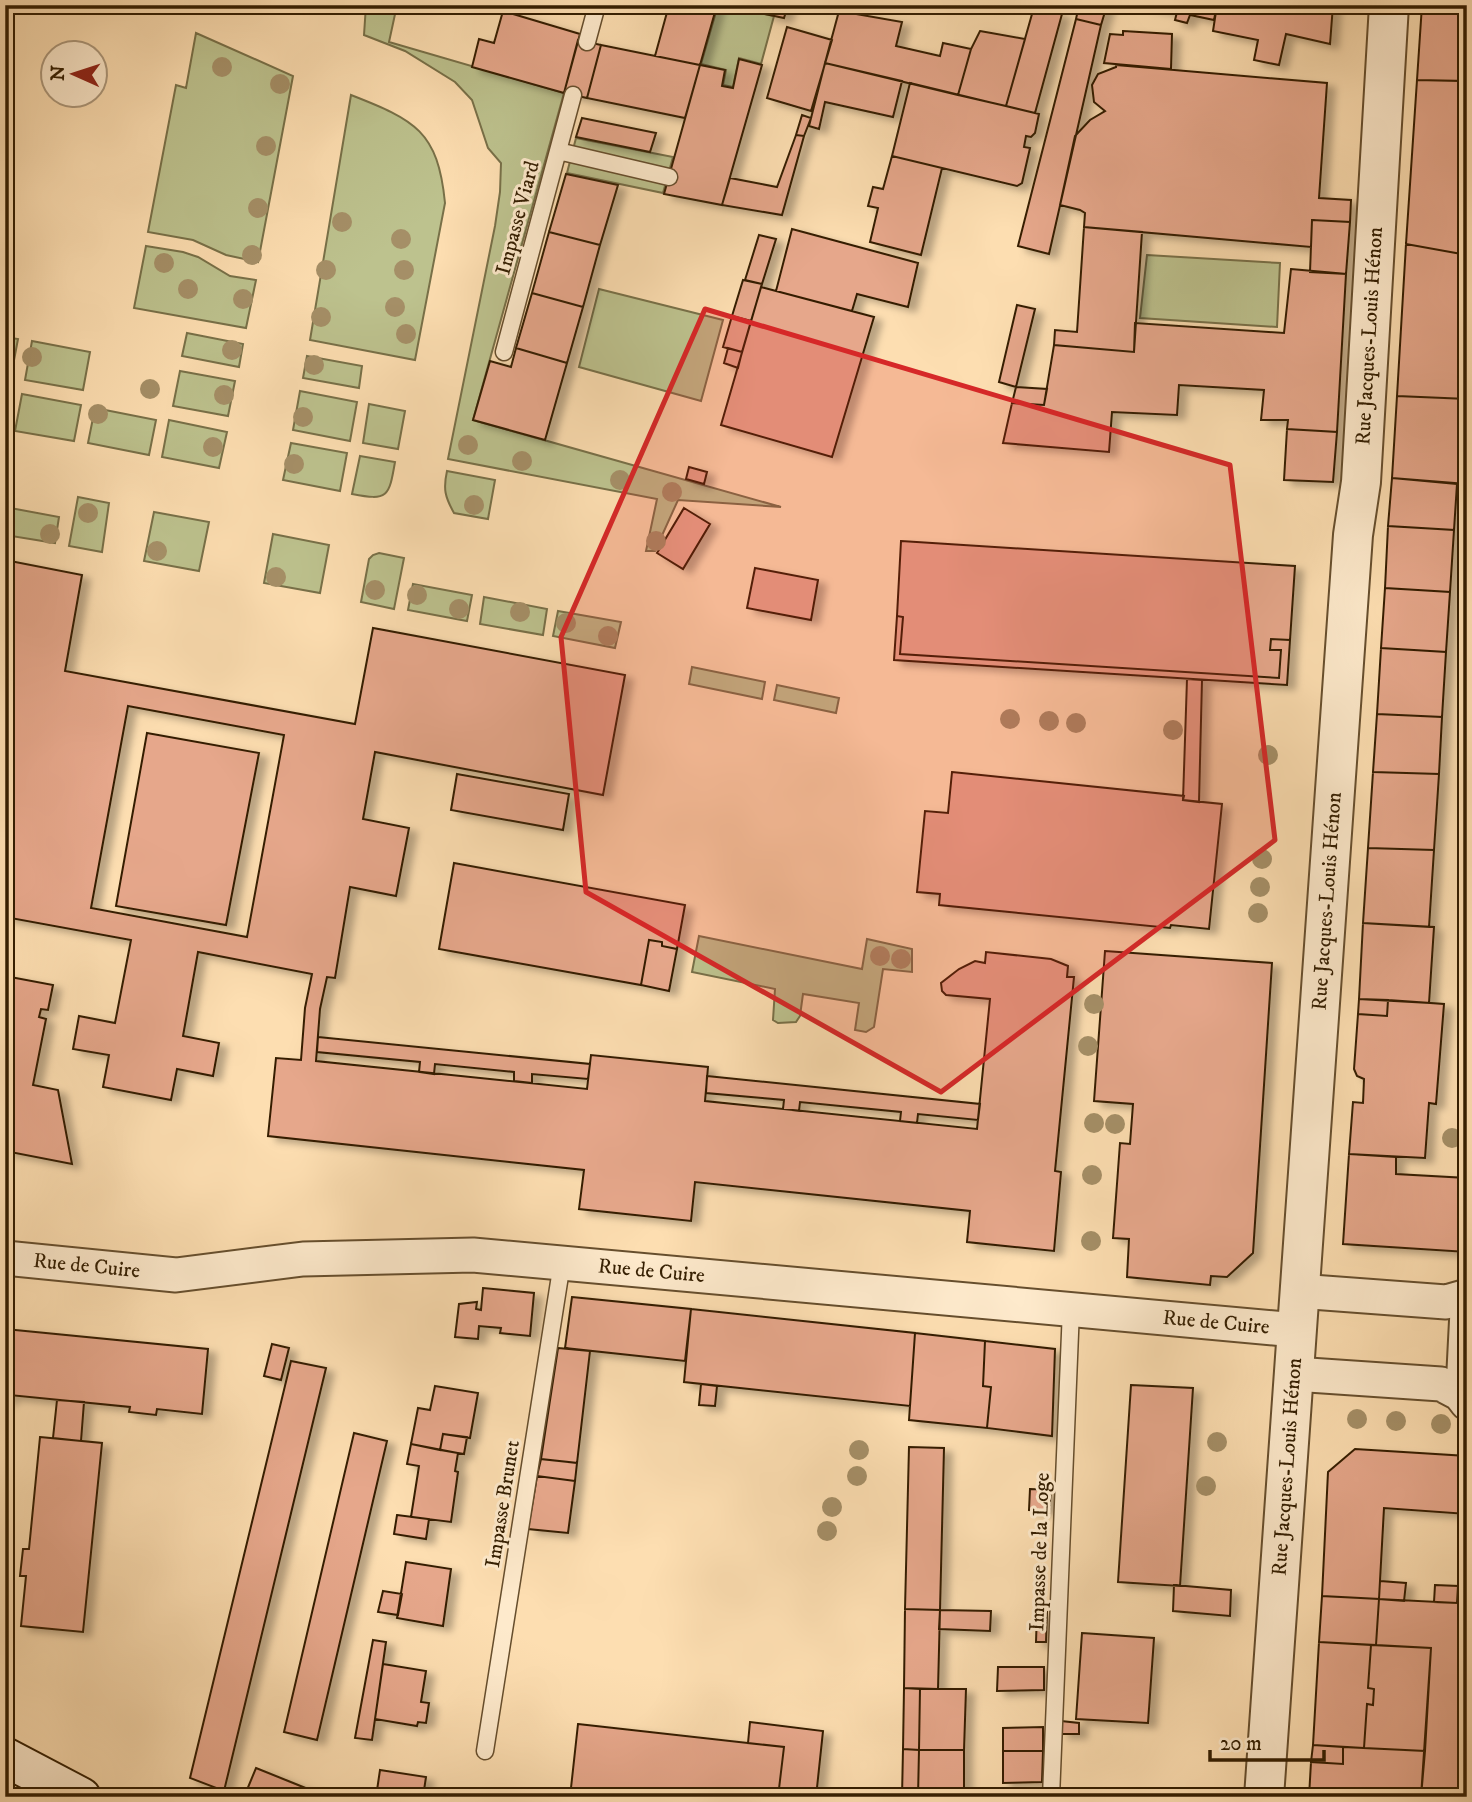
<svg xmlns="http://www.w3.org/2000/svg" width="1472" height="1802" viewBox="0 0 1472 1802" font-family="'IM FELL DW Pica',serif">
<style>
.green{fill:#bdc28e;stroke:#787048;stroke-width:2}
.building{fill:#e6a78b;stroke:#341e01;stroke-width:2;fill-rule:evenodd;filter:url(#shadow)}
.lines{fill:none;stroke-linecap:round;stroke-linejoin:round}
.service-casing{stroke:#664e2d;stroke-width:19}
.minor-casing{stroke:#664e2d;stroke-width:37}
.tertiary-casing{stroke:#664e2d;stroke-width:42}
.secondary-casing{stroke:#341e01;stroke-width:42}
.service{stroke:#feeacc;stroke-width:16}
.minor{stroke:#feeacc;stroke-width:33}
.tertiary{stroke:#feeacc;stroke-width:38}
.secondary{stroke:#feeacc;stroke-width:38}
.tree{fill:#a58f67}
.marked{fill:#d62828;fill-opacity:0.2;stroke:#d62828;stroke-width:5;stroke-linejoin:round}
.labels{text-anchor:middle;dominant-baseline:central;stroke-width:6;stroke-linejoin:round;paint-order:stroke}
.street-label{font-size:21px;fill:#341e01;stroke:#feeacc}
</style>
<defs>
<filter id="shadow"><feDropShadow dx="8" dy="4.5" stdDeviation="3.5" flood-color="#0004"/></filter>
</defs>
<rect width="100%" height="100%" fill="#fddeb1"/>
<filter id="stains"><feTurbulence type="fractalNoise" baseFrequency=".00286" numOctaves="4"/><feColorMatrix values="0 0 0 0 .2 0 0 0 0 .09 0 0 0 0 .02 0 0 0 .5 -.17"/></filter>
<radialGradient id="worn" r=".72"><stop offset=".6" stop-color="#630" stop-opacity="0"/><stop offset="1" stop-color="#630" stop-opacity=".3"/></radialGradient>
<path class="green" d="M366,5H397L389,42L564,93L473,420L781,507L678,500L655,551H646L657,499L448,459L495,226L500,192L501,163L488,148L472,100L455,82L405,51L364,35Z
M718,5H767L764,14L774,16L761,64L739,58L733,87L723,85L726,70L701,64Z
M196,33L293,76L258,262L226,255L193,240L148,232L176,85L186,88Z
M351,95C415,120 438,131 445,203L415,360L310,340Z
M576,138L673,157L663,193L567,173Z
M146,246L183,252L198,257L230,276L256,280L246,328L134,308Z
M1147,255L1280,263L1277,327L1140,318Z
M599,289L723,320L701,401L579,367Z
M187,333L243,344L239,367L182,356Z
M5,337L18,339L11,376L5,375Z
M32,341L90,352L83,390L25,380Z
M307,356L362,366L359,388L303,378Z
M180,371L235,381L228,416L173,406Z
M300,391L357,402L350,441L293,430Z
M22,394L81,405L74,441L15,431Z
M369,404L405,411L398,449L363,443Z
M95,408L156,420L149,455L88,443Z
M169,420L227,432L219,468L162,457Z
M291,443L347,453L340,491L283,480Z
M360,456L395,462C389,497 388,501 352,494Z
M447,471L495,480L488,519L454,513C445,497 443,489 447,471Z
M78,497L109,503L102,552L69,546Z
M5,507L59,517L55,543L5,535Z
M154,512L209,522L199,571L144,561Z
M273,534L329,545L320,593L264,583Z
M379,553L404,558L394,609L361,602L369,559L373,555Z
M413,584L472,595L467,621L408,610Z
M484,597L547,609L543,635L480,624Z
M558,611L621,622L615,648L553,636Z
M692,667L765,682L762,699L689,684Z
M777,685L839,698L836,713L774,700Z
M699,936L862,969L867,939L912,949V972L883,969L874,1027L866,1032L855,1030L859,1003L803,994L800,1016L796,1022L778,1023L773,1020L775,989L692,972Z"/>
<path class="building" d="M669,5H717L700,65L655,56Z
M768,5H788L784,18L765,14Z
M1079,5H1107L1101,25L1076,19Z
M1145,5H1217L1214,20L1190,15L1187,23L1175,20L1177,12Z
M1217,5H1333L1330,44L1286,34L1279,65L1254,60L1258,40L1213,31Z
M1422,5H1467V81L1466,73H1459V81L1417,80Z
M1034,7L1062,14L1035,113L1006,106Z
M503,11L580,34L564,93L472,67L479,39L494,43Z
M839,11L902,22L896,46L940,56L943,43L971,49L958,95L825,63Z
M1076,19L1101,25L1049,254L1018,246Z
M787,27L832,40L811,111L767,98Z
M980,31L1025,39L1006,106L958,95L971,49Z
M1123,31L1172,34L1171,69L1104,63L1110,34L1123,35Z
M578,40L601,45L587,98L564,93Z
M601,45L700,65L685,118L587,98Z
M739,59L762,65L722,205L664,194L700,65L725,70L722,86L733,88Z
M825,63L902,81L893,117L825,102L819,129L809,126Z
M1116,65L1327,83L1319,198L1351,200L1350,222L1312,220L1311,247L1084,227L1085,213L1080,210L1060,205L1075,136L1090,120L1105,111L1094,102L1092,85L1098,74L1116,67Z
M1417,80L1467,81V255L1406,244Z
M910,83L1039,114L1035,133L1031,137L1026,136L1024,147L1030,148L1022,183L1017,186L892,156Z
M802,115L811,118L804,136L796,135Z
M582,118L656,133L650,152L576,137Z
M796,135L804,136L782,215L722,205L730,178L777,187Z
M892,156L942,168L921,255L870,242L878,208L868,206L873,187L883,189Z
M566,174L618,185L600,245L549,232Z
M1312,220L1350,222L1346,274L1310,272Z
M1084,227L1142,232L1134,352L1054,345L1055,330L1077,332Z
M792,229L918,263L908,307L857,294L852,311L776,291Z
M549,232L600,245L583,307L532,293Z
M759,235L776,239L762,284L745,280Z
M1406,244L1467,255V399L1397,396Z
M1291,269L1346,274L1337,432L1287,429L1288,420H1261L1264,390L1179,385L1177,415L1112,412L1109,452L1003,443L1012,403L1044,405L1054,345L1134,352L1135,323L1284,333Z
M743,280L762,284L751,321L732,316Z
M761,287L874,317L832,457L721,425Z
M532,293L583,307L567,363L516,348Z
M1017,305L1035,309L1016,387L999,382Z
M732,316L751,321L742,352L723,347Z
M516,348L567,363L545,440L473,420L490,361L511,367Z
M728,348L742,352L738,368L724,363Z
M1016,387L1047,389L1044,405L1012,403Z
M1397,396L1467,399V484L1392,478Z
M1287,429L1337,432L1333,482L1284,480Z
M689,467L707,472L704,484L686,479Z
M1392,478L1457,484L1454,530L1388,526Z
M684,508L710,524L683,569L657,553Z
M1388,526L1454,530L1450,592L1385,588Z
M901,541L1295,566L1290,640L1271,639L1270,650H1281L1279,678L900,654L903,617L897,616Z
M5,560L82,575L65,671L355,724L373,628L625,675L603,795L375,752L363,819L409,828L396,896L350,887L335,978L327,977L320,1009L316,1061L587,1089L591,1055L708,1067L705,1101L977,1129L990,999L946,995L942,991L941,983L959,969L975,961L985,963L986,952L1051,959L1068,966L1067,977H1074L1055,1171L1061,1172L1054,1251L967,1242L970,1211L695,1182L691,1221L579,1209L584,1170L268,1136L276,1058L301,1060L305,1008L312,974L198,952L183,1036L219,1043L213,1076L177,1069L171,1100L103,1087L109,1055L73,1049L79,1016L115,1023L131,940L5,917ZM128,706L284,735L247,937L91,908Z
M755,568L818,580L811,620L747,608Z
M1385,588L1450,592L1446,652L1381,648Z
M897,616L903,617L900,654L1279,678L1281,650H1270L1271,639L1290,640L1287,685L894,660Z
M1381,648L1446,652L1442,717L1377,714Z
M1187,679L1202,680L1199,802L1183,800Z
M1377,714L1442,717L1439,774L1373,772Z
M147,733L259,753L226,925L116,906Z
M952,772L1184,796L1183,800L1222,804L1209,929L1171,925L1170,928L939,905L940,894L917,892L925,811L948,813Z
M1373,772L1439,774L1434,850L1368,848Z
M457,774L569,794L563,830L451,810Z
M1368,848L1434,850L1429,927L1363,923Z
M454,863L685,905L677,949L662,946V942L649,940L641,985L439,949Z
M1363,923L1434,927L1429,1003L1359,999Z
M649,940L662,942V946L677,949L669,991L641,985Z
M1105,951L1272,963L1253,1253L1227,1277L1211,1276L1210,1285L1127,1277L1129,1239L1113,1238L1120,1143L1130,1144L1133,1104L1094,1101Z
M5,976L53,985L48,1010L41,1009L39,1017L46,1019L33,1085L58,1090L72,1164L5,1151Z
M1359,999L1388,1000L1387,1016L1358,1014Z
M1388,1000L1444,1004L1436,1104L1429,1103L1425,1158L1349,1154L1353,1102L1363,1103L1364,1079L1357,1076L1354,1069L1358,1014L1387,1016Z
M318,1037L590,1064L588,1079L532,1074V1083L514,1081V1072L435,1064L434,1074L419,1072L420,1062L317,1052Z
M707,1076L980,1104L978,1120L918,1114L917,1123L900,1121L901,1112L800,1102L799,1111L783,1109L784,1100L706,1093Z
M1349,1154L1396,1157V1174L1467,1178V1252L1343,1244Z
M483,1288L534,1293L530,1336L500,1333L501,1328L479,1326L478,1339L455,1337L459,1304L477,1302L476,1309L481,1310Z
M572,1297L691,1309L685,1361L565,1348Z
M691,1309L915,1333L910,1406L684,1382Z
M5,1329L208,1349L202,1414L157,1409L156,1415L129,1412L130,1407L10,1395L9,1400H5Z
M915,1333L985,1341L983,1386L991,1387L987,1428L909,1420Z
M985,1341L1055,1349L1052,1436L987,1428L991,1387L983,1386Z
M272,1344L289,1348L281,1380L264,1376Z
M558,1348L590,1351L577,1463L541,1459Z
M291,1361L326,1368L224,1791L190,1778Z
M701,1384L717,1386L715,1406L699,1405Z
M1131,1385L1193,1388L1180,1586L1118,1582Z
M435,1386L478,1393L470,1438L443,1434L440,1450L411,1444L418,1408L430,1410Z
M57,1400L84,1402L81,1441L53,1438Z
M354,1433L387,1441L317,1740L284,1732Z
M443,1434L467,1437L464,1454L440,1450Z
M40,1437L102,1443L83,1632L21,1626L26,1576H20L23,1549H29Z
M411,1444L458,1453L455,1471L458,1472L451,1522L411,1517L419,1466L407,1464Z
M909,1447L944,1448L940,1610L905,1609Z
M1355,1449L1467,1456V1514L1384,1508L1379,1599L1322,1596L1328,1472Z
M541,1459L577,1463L575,1481L537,1476Z
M537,1476L575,1481L568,1533L528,1529Z
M1030,1489L1051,1490L1049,1511L1029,1510Z
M397,1515L429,1519L426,1539L394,1534Z
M406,1562L451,1569L443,1626L397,1618Z
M1380,1581L1406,1583L1404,1601L1379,1599Z
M1174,1585L1231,1590L1230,1616L1173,1611Z
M1435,1585L1458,1586L1457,1603L1434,1602Z
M383,1591L402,1594L398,1615L378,1612Z
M1458,1595H1467V1797H1421L1431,1648L1376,1645L1379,1599L1457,1603Z
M1322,1596L1379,1599L1376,1645L1319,1642Z
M905,1609L940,1610L938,1689L904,1688Z
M940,1610L991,1611L990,1631L939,1629Z
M1037,1612H1047L1046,1642H1036Z
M1082,1633L1154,1638L1148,1723L1076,1719Z
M373,1640L386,1642L372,1740L355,1738Z
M1319,1642L1371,1645L1368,1688L1374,1689L1373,1705L1367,1704L1364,1748L1313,1745Z
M1371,1645L1431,1648L1425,1751L1364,1748L1367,1704L1373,1705L1374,1689L1368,1688Z
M383,1664L426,1671L421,1702L429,1703L426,1723L418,1722L417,1726L375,1719Z
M998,1667H1044V1690L997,1691Z
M904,1688L920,1689L919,1750L903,1749Z
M920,1689H966L964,1750H919Z
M1061,1721L1079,1723V1734H1061Z
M750,1722L823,1731L816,1797H778L784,1747L748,1743Z
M578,1724L784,1747L778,1797H570Z
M1043,1727V1751H1003V1728Z
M1313,1745L1343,1747V1764L1311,1762Z
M1343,1747L1425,1751L1421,1797H1309L1311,1762L1343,1764Z
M903,1749L919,1750L918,1797H902Z
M919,1750H964V1797H918Z
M1003,1751H1043L1042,1782L1003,1783Z
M256,1768L318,1793L319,1792L332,1797H244Z
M380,1770L426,1777L423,1797H376Z"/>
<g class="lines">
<defs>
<path id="service" d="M587,42L597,5
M558,151L669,177
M504,352L573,95
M485,1751L562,1263
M1051,1797L1071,1309"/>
<g id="minor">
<path id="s1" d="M5,1258L176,1275L303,1259L473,1255L1296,1330"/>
<path d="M1298,1291L1446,1302L1467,1296"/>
<path d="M1294,1374L1441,1384L1460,1394L1467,1403"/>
<path d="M1460,1394L1464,1370L1467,1311"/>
</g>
<g id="tertiary">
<path id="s2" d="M1264,1797L1353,535L1361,482L1389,5"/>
</g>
<path id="secondary" d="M5,1757L81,1797"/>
</defs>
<use href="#service" class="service-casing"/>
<use href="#minor" class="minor-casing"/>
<use href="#tertiary" class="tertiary-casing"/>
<use href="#secondary" class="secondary-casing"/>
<use href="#service" class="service"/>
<use href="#minor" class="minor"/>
<use href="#tertiary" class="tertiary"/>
<use href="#secondary" class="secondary"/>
</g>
<g class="tree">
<circle cx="222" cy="67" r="10"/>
<circle cx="280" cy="84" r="10"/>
<circle cx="266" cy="146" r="10"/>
<circle cx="258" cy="208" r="10"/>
<circle cx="342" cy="222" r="10"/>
<circle cx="401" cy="239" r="10"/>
<circle cx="252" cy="255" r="10"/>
<circle cx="164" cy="263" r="10"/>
<circle cx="326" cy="270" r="10"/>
<circle cx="404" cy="270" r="10"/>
<circle cx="188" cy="289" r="10"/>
<circle cx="243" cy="299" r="10"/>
<circle cx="395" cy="307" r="10"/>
<circle cx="321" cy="317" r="10"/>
<circle cx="406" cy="334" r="10"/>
<circle cx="232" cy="350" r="10"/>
<circle cx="32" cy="357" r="10"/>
<circle cx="314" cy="365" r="10"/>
<circle cx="150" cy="389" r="10"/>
<circle cx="224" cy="395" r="10"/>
<circle cx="98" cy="414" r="10"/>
<circle cx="303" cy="417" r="10"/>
<circle cx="468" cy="445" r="10"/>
<circle cx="213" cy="447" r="10"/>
<circle cx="522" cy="461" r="10"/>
<circle cx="294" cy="464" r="10"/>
<circle cx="620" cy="480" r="10"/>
<circle cx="672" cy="492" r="10"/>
<circle cx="474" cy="505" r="10"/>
<circle cx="88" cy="513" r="10"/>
<circle cx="50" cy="534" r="10"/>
<circle cx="656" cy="541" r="10"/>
<circle cx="157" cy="551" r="10"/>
<circle cx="276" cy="577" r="10"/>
<circle cx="375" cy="590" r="10"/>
<circle cx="417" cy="595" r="10"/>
<circle cx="459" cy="609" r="10"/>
<circle cx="520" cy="612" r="10"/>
<circle cx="566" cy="623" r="10"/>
<circle cx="608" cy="636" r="10"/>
<circle cx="1010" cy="719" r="10"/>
<circle cx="1049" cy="721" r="10"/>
<circle cx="1076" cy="723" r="10"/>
<circle cx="1173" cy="730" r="10"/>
<circle cx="1268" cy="755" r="10"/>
<circle cx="1262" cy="859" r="10"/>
<circle cx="1260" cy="887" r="10"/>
<circle cx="1258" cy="913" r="10"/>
<circle cx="880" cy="956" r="10"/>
<circle cx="901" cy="959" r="10"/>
<circle cx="1094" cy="1004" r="10"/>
<circle cx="1088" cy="1046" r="10"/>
<circle cx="1094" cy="1123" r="10"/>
<circle cx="1115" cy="1124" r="10"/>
<circle cx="1452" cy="1138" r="10"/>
<circle cx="1092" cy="1175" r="10"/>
<circle cx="1091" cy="1241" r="10"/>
<circle cx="1357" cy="1419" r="10"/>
<circle cx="1396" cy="1421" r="10"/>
<circle cx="1441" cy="1424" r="10"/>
<circle cx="1217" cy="1442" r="10"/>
<circle cx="859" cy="1450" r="10"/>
<circle cx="857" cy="1476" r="10"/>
<circle cx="1206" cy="1486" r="10"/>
<circle cx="832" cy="1507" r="10"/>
<circle cx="827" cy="1531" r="10"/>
</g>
<path class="marked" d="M705,309L1230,465L1275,840L941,1092L586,892L561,637Z"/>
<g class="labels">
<g class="street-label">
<text transform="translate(518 218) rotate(-75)">Impasse Viard</text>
<text stroke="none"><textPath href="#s2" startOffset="1465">Rue Jacques-Louis Hénon</textPath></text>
<text stroke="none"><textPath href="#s2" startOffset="898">Rue Jacques-Louis Hénon</textPath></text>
<text stroke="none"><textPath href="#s1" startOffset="82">Rue de Cuire</textPath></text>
<text stroke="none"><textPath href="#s1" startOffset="649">Rue de Cuire</textPath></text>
<text stroke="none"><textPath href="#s1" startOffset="1216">Rue de Cuire</textPath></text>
<text stroke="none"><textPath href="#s2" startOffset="331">Rue Jacques-Louis Hénon</textPath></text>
<text transform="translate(503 1504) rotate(-81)">Impasse Brunet</text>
<text transform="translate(1040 1552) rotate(-88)">Impasse de la Loge</text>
</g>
</g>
<rect width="1472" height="1802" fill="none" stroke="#fddeb1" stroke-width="28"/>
<rect x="7" y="7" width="1458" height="1788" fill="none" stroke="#341e01" stroke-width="3.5"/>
<rect x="14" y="14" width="1444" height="1774" fill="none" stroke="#341e01" stroke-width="2"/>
<g transform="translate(74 74) rotate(273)"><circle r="33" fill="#feeacc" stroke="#ad987b" stroke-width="2"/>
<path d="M0-5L12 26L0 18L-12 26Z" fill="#8f2418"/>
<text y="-10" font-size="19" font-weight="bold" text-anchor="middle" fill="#341e01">N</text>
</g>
<path d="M1210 1750v10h114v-10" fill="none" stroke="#341e01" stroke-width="3.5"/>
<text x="1220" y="1750" font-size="21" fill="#341e01" stroke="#feeacc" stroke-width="5" paint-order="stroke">20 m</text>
<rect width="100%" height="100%" filter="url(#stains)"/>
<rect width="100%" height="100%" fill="url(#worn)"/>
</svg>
